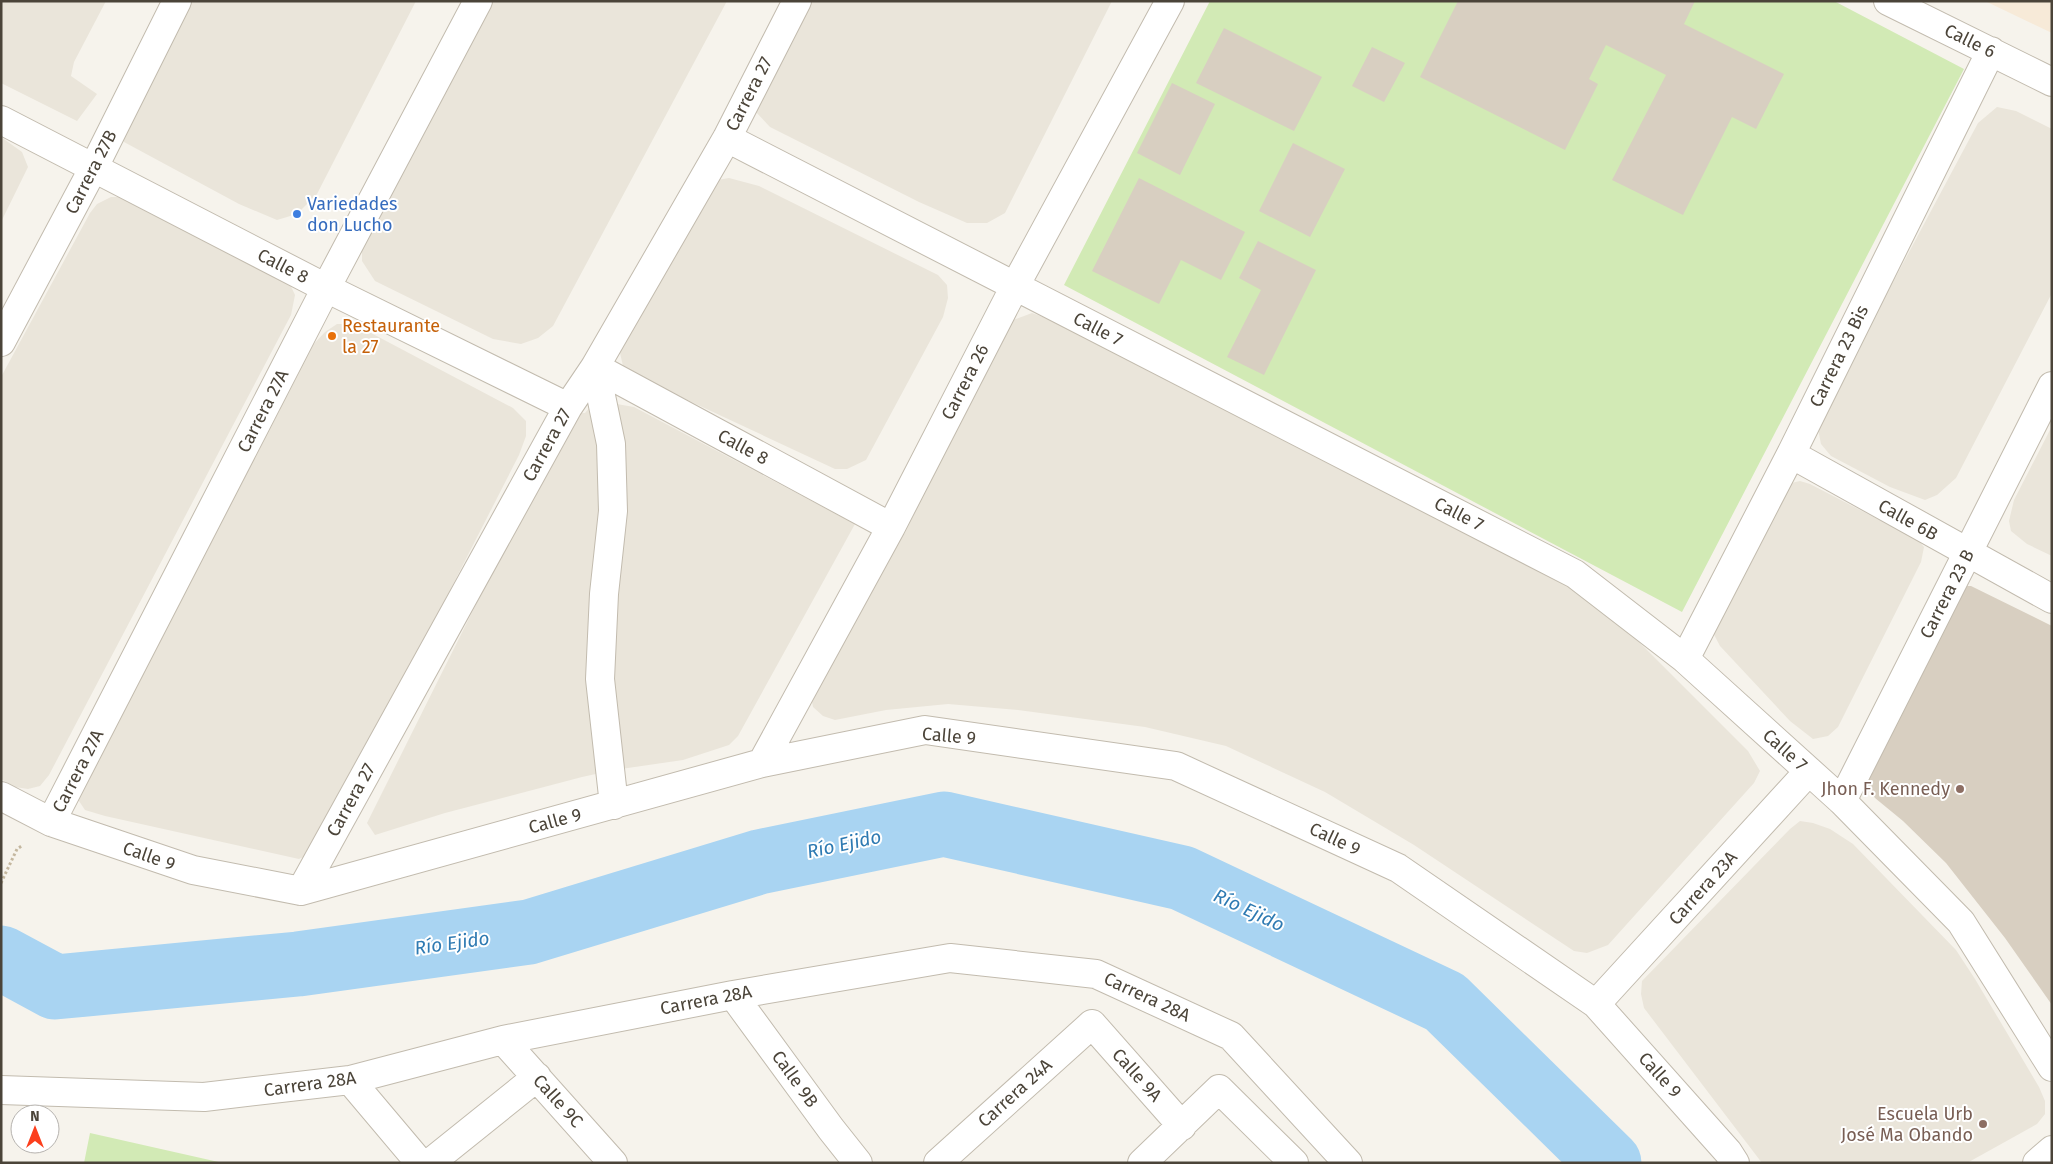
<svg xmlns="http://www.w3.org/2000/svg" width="2053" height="1164" viewBox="0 0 2053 1164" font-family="'Fira Sans',sans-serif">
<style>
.residential{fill:#eae5da}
.commercial{fill:#f7ead8}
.green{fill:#d2eab5}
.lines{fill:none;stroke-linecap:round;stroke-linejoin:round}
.river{stroke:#a9d4f2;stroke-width:65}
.building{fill:#d8cfc1}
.minor-casing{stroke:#c2bbae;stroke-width:30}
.path{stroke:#c4b79f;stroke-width:3;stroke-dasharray:2.5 2.5;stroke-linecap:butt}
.minor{stroke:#fff;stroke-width:28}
.shop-dot{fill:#3f7fe0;stroke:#fff;stroke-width:2}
.food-dot{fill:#e8710a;stroke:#fff;stroke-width:2}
.education-dot{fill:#8d6e63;stroke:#fff;stroke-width:2}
.labels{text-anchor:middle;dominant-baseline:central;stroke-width:4;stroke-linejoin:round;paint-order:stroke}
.street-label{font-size:18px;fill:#4b4439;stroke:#fff}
.shop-label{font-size:18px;fill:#366cbe;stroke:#fff;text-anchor:start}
.food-label{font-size:18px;fill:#c56008;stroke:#fff;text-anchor:start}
.education-label{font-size:18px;fill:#785e54;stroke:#fff;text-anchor:end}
.water-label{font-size:19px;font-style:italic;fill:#2e7ab2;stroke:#fff}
</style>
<rect width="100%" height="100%" fill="#f6f3ec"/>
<path class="residential" d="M1,1H106L74,62L71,76L97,94L77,121L1,83Z
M175,1H416L317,194L297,214L277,220L239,204L124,142L119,118Z
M483,1H727L553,326L538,338L521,344L493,339L375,281L362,261V245Z
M798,1H1112L1005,213L987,223H967L919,202L770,127L755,111Z
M1997,107L2016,111L2052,129V293L1956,478L1937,495L1925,500L1890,487L1831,456L1821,444L1818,429L1822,415L1978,123Z
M1,137L22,152L28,167L1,222Z
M729,178L759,186L938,275L947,285L948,298L943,317L866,460L847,469H835L640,378L623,366L620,353L621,339L711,181Z
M111,197H122L288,280L295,295L291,315L49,775L40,786L28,789L15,787L1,779V377L90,213L97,204Z
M1032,313L1060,323L1574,589L1603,606L1748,751L1760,771L1754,783L1608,945L1587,953L1574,951L1414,845L1325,792L1226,746L1145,727L1018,710L948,704L886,710L835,720L823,716L813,707L810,691L1000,336L1013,320Z
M337,324H354L513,408L526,421V436L519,455L322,841L312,853L299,859L105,816L85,810L77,798L311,347L325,332Z
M611,403L634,407L855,524L738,736L729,745L683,760L614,770L582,777L445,813L375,835L367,823L555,446L582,413H585L590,407Z
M2052,426V556L2027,544L2011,531L2009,521L2014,500Z
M1800,481L1810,484L1918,540L1924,547L1921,562L1838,727L1828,736L1813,739L1790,721L1720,646L1710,627L1787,484Z
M1800,821L1813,823L1830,829L1853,844L1956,950L1975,979L2039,1087L2045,1101V1114L2037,1124L1967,1163H1762L1644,1008L1641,994L1642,981L1790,829Z"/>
<path class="commercial" d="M1985,1H2052V33Z"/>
<path class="green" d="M1210,1H1834L1964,69L1682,612L1064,285Z
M90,1133L223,1163H84Z"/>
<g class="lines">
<path class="river" d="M1,958L55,987L298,964L529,932L759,862L944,824L1182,878L1445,1002L1609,1163"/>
</g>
<path class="building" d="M1458,1H1695L1684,24L1784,74L1756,129L1732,117L1683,215L1612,180L1666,75L1606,45L1589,79L1598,84L1565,150L1420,77Z
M1224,28L1322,77L1294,131L1196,83Z
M1372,47L1405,63L1384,102L1352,86Z
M1172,83L1215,104L1180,175L1137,153Z
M1293,143L1345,169L1310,237L1259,211Z
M1139,178L1245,232L1221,280L1181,260L1159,304L1092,271Z
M1258,241L1316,270L1264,375L1227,357L1261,290L1239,278Z
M1963,586H1971L2052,626V1005L2005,938L1946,863L1903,821L1875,798L1862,780Z"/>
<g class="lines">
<defs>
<path id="minor" d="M1888,1L2052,82
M1,120L326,288L568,407
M727,138L1575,574L1685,659L1842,801L1961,922L2052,1067
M1,342L93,169L177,1
M595,367L611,444L613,511L604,594L600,679L614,805
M595,367L891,527
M1791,454L2052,599
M1685,659L1791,454L1991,51
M762,763L891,527L1015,286L1170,1
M1,796L51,822L193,870L301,891L762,763L925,730L1176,766L1398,868L1596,1004L1728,1152L1735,1163
M1842,801L2052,386
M51,822L326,288L478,1
M301,891L568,407L595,367L727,138L797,1
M733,995L831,1129L858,1163
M1596,1004L1809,771
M503,1040L613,1163
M350,1080L420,1163
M1,1090L204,1097L350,1080L503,1040L733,995L950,958L1096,974L1231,1036L1348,1163
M430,1163L537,1077
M938,1163L1092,1024L1182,1126
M1142,1163L1219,1089L1294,1163
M2037,1163L2052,1150"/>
</defs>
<use href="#minor" class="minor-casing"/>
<path class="path" d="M1,883L17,849L23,845"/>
<use href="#minor" class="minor"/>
</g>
<circle class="shop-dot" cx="297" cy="214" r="5"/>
<circle class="food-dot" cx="332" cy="336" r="5"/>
<g class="education-dot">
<circle cx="1960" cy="789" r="5"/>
<circle cx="1983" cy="1124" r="5"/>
</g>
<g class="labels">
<g class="street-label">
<text transform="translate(1970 41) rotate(26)">Calle 6</text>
<text transform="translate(749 94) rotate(-63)">Carrera 27</text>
<text transform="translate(91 172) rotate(-63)">Carrera 27B</text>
<text transform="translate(283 266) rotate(27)">Calle 8</text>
<text transform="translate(1098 329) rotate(27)">Calle 7</text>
<text transform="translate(1839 356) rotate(-64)">Carrera 23 Bis</text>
<text transform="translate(965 382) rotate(-63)">Carrera 26</text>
<text transform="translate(263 411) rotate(-63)">Carrera 27A</text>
<text transform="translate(547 445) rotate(-61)">Carrera 27</text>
<text transform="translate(743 447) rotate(28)">Calle 8</text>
<text transform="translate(1459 514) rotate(27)">Calle 7</text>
<text transform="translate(1908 520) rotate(29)">Calle 6B</text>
<text transform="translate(1947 594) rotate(-63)">Carrera 23 B</text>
<text transform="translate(949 736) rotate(5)">Calle 9</text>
<text transform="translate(1785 750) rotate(42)">Calle 7</text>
<text transform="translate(78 771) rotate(-63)">Carrera 27A</text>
<text transform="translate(351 800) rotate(-61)">Carrera 27</text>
<text transform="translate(555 821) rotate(-15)">Calle 9</text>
<text transform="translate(1335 839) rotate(25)">Calle 9</text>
<text transform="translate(149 856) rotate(19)">Calle 9</text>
<text transform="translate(1703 888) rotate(-48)">Carrera 23A</text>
<text transform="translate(1147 997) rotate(25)">Carrera 28A</text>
<text transform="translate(706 1000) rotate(-11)">Carrera 28A</text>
<text transform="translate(1137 1075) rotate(48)">Calle 9A</text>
<text transform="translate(1660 1075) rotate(48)">Calle 9</text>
<text transform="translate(795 1079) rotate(54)">Calle 9B</text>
<text transform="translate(310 1084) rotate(-8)">Carrera 28A</text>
<text transform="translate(1015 1093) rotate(-42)">Carrera 24A</text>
<text transform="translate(558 1101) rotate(48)">Calle 9C</text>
</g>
<g class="shop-label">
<text x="307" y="204">Variedades<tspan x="307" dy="21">don Lucho</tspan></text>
</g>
<g class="food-label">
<text x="342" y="326">Restaurante<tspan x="342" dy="21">la 27</tspan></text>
</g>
<g class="education-label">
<text x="1950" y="789">Jhon F. Kennedy</text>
<text x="1973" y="1114">Escuela Urb<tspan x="1973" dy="21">José Ma Obando</tspan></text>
</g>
<g class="water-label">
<text transform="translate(844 844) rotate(-12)">Río Ejido</text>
<text transform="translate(1249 910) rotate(25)">Río Ejido</text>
<text transform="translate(452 943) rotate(-8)">Río Ejido</text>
</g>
</g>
<rect width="2053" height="1164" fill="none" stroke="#4b4439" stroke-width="5"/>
<g transform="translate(35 1129)"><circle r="24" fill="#ffffff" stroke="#b7b4b0"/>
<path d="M0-4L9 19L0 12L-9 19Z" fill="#fc3f1d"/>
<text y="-8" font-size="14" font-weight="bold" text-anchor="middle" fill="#4b4439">N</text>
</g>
</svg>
